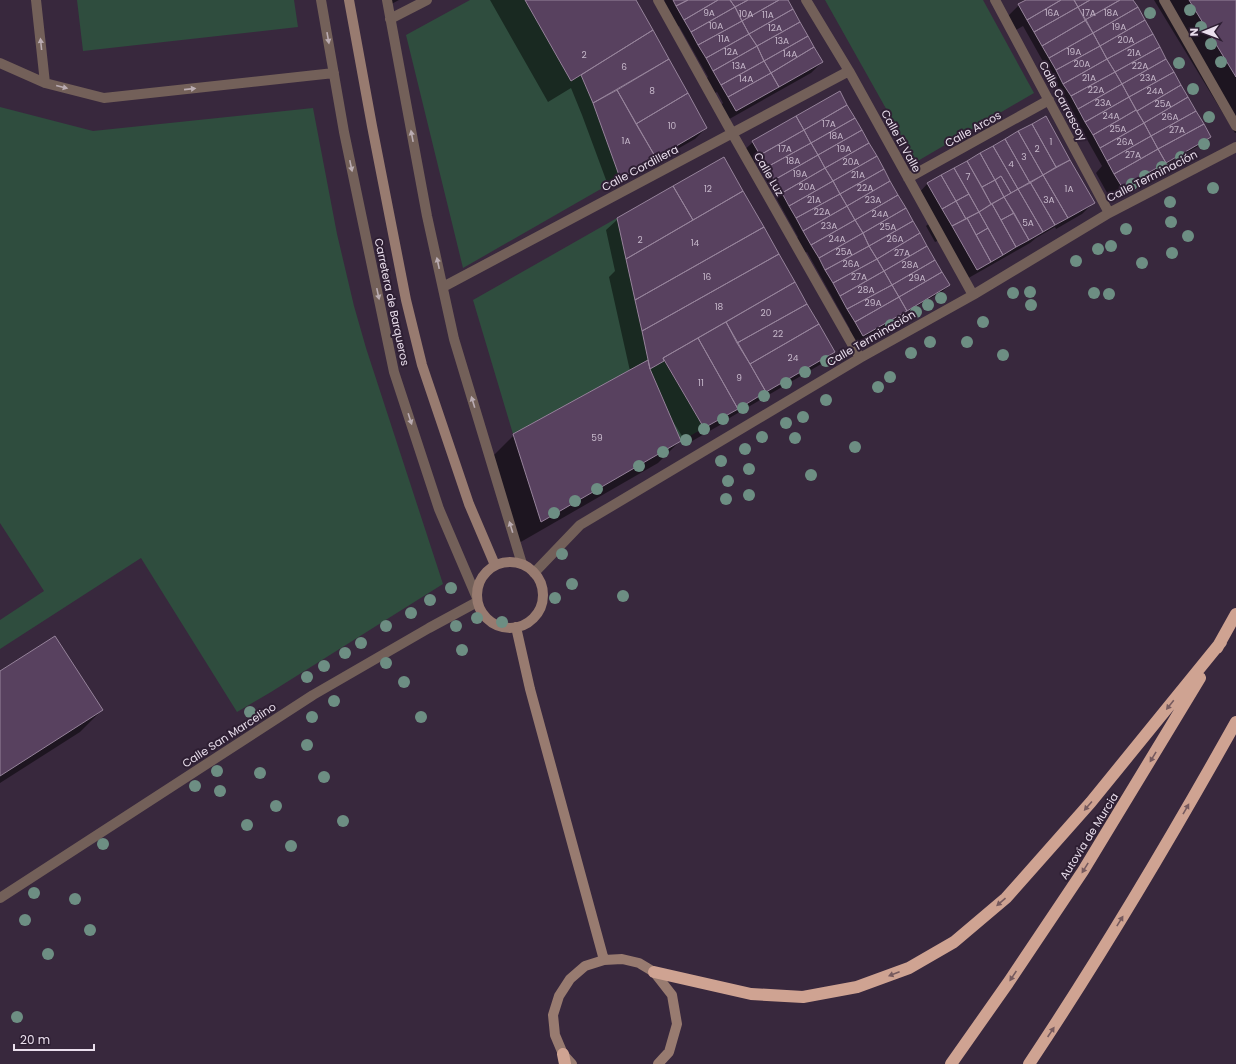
<svg xmlns="http://www.w3.org/2000/svg" width="1236" height="1064" viewBox="0 0 1236 1064" font-family="Poppins,sans-serif">
<style>
.green{fill:#2f4d3e}
.shadow{fill:#0007}
.building{fill:#58415f;stroke:#96839b}
.lines{fill:none;stroke-linecap:round;stroke-linejoin:round}
.street{stroke:#736059;stroke-width:10}
.secondary{stroke:#987b70;stroke-width:10}
.highway{stroke:#cfa392;stroke-width:12}
.tree{fill:#6d8e83}
.oneway{fill:#baacb2}
.oneway2{fill:#765a5e}
.labels{text-anchor:middle;dominant-baseline:central;stroke-width:4;stroke-linejoin:round;paint-order:stroke}
.number-label{font-size:9px;fill:#c6b8ca}
.street-label{font-size:11px;fill:#eadfed;stroke:#2e1f33}
</style>
<rect width="100%" height="100%" fill="#38283d"/>
<path class="green" d="M77,0H294L298,27L83,51Z
M470,0H525L571,80L581,75L593,103L620,178L463,268L406,35Z
M825,0H983L1034,93L916,162Z
M0,107L93,131L313,108L337,234L354,306L366,348L443,584L271,692L237,712L141,558L0,649V620L44,591L0,523Z
M617,218L648,360L513,434L473,300Z
M664,361L704,428L681,441L650,369Z"/>
<path class="shadow" d="M385,0H399L386,7Z
M490,0H635L652,30L649,33L653,32L706,128L695,139L609,188L582,115L571,88L548,102Z
M665,0H787L822,62L811,73L724,122L717,109L723,103L717,92L710,96L702,83L708,77L679,26L672,30L659,6Z
M1028,0H1132L1210,137L1204,143L1159,168L1153,174L1110,198L1096,173L1102,166L1023,26L1016,30L1008,16L1019,5Z
M1154,0H1236V133H1235Z
M1045,117L1093,203L1082,214L1056,229L1055,227L1036,238L1030,243L965,280L942,239L935,242L926,226L932,221L917,195L928,183Z
M753,142L949,285L943,291L900,316L894,322L851,347L844,335L850,329L807,252L800,256L792,243L798,237L756,162L749,166L741,153Z
M724,159L834,352L823,363L726,420L720,425L687,444L672,420H671L680,441L658,463L519,543L492,457L514,435L630,371L609,277L615,271L606,230L618,219Z
M0,672L102,710L80,732L0,783Z"/>
<path class="building" d="M525,0H636L653,30L571,81Z
M673,0H688L676,6Z
M688,0H718L684,20L676,6Z
M718,0H730L735,7L691,32L684,20Z
M730,0H748L735,7Z
M748,0H779L742,21L735,7Z
M779,0H788L793,9L749,34L742,21Z
M1026,0H1061L1027,20L1018,4Z
M1061,0H1074L1078,7L1034,32L1027,20Z
M1074,0H1090L1078,7Z
M1090,0H1120L1085,20L1078,7Z
M1120,0H1133L1138,7L1093,33L1085,20Z
M1189,0H1236V77Z
M735,7L742,21L698,45L691,32Z
M1078,7L1086,20L1042,46L1034,32Z
M1138,7L1145,20L1100,46L1093,33Z
M793,9L800,22L757,46L749,34Z
M1086,20L1093,33L1049,58L1042,46Z
M1145,20L1153,34L1107,59L1100,46Z
M742,21L749,34L706,58L698,45Z
M800,22L808,36L764,61L757,46Z
M653,30L669,59L593,103L581,75Z
M1093,33L1100,46L1056,70L1049,58Z
M749,34L757,46L713,71L706,58Z
M1153,34L1160,47L1115,72L1107,59Z
M808,36L814,47L771,73L764,61Z
M757,46L764,61L721,85L713,71Z
M1100,46L1107,59L1063,84L1056,70Z
M814,47L823,62L779,87L771,73Z
M1160,47L1166,59L1122,84L1115,72Z
M669,59L688,93L636,124L617,90Z
M1107,59L1115,72L1071,96L1063,84Z
M1166,59L1174,72L1129,97L1122,84Z
M764,61L771,73L728,97L721,85Z
M1115,72L1122,84L1078,109L1071,96Z
M1174,72L1181,85L1137,111L1129,97Z
M771,73L779,87L736,111L728,97Z
M1122,84L1129,97L1085,122L1078,109Z
M1181,85L1188,97L1144,123L1137,111Z
M617,90L656,158L620,178L593,103Z
M840,91L847,105L804,130L796,116Z
M688,93L707,128L656,158L636,124Z
M1129,97L1136,110L1093,135L1085,122Z
M1188,97L1196,111L1151,136L1144,123Z
M847,105L855,118L811,143L804,130Z
M1136,110L1144,123L1100,148L1093,135Z
M1196,111L1204,124L1158,149L1151,136Z
M796,116L804,130L760,155L752,141Z
M1046,116L1070,160L1056,167L1032,124Z
M855,118L862,130L818,155L811,143Z
M1144,123L1151,136L1107,161L1100,148Z
M1032,124L1056,167L1043,175L1018,131Z
M1204,124L1211,137L1166,163L1158,149Z
M804,130L811,143L767,167L760,155Z
M862,130L869,143L825,168L818,155Z
M1018,131L1043,175L1030,183L1005,139Z
M1151,136L1158,149L1114,174L1107,161Z
M1005,139L1030,183L1018,189L993,146Z
M811,143L818,155L774,180L767,167Z
M869,143L877,156L833,181L825,168Z
M993,146L1018,189L1011,193L1001,176L995,180L980,153Z
M1158,149L1166,163L1122,187L1114,174Z
M980,153L995,180L982,187L967,161Z
M818,155L825,168L782,193L774,180Z
M877,156L884,169L840,194L833,181Z
M724,157L743,191L693,220L673,186Z
M1070,160L1095,203L1068,218L1043,175Z
M967,161L991,204L979,212L954,168Z
M825,168L833,181L789,206L782,193Z
M954,168L969,194L956,201L941,175Z
M884,169L890,181L847,206L840,194Z
M941,175L956,201L942,209L927,183Z
M1043,175L1068,218L1055,225L1030,182Z
M1001,176L1011,193L1004,197L995,180Z
M995,180L1004,197L991,204L982,187Z
M833,181L840,194L796,218L789,206Z
M890,181L898,195L855,220L847,206Z
M1030,182L1055,225L1043,232L1018,189Z
M673,186L693,220L626,259L617,218Z
M1018,189L1043,232L1029,240L1004,197Z
M743,191L764,227L635,300L626,259Z
M840,194L847,206L803,231L796,218Z
M969,194L979,212L966,219L956,201Z
M898,195L906,208L863,233L855,220Z
M1004,197L1014,213L1001,220L992,204Z
M956,201L966,219L952,226L942,209Z
M992,204L1016,247L1003,255L979,212Z
M847,206L855,220L811,245L803,231Z
M906,208L913,221L869,246L863,233Z
M979,212L988,228L976,235L967,218Z
M1014,213L1029,240L1016,247L1001,220Z
M967,218L991,262L977,270L952,226Z
M855,220L863,233L819,258L811,245Z
M913,221L920,233L877,259L869,246Z
M764,227L779,254L642,331L635,300Z
M988,228L1003,255L991,262L976,235Z
M863,233L869,246L825,270L819,258Z
M920,233L927,246L884,271L877,259Z
M869,246L877,259L833,283L825,270Z
M927,246L935,260L892,285L884,271Z
M779,254L795,282L663,358L664,361L650,369L642,331Z
M877,259L884,271L840,296L833,283Z
M935,260L942,272L899,297L892,285Z
M884,271L892,285L847,309L840,296Z
M942,272L950,285L907,311L899,297Z
M795,282L807,304L737,343L726,322Z
M892,285L899,297L855,322L847,309Z
M899,297L907,311L863,336L855,322Z
M807,304L819,324L750,364L737,343Z
M726,322L766,392L738,409L698,338Z
M819,324L835,352L766,392L750,364Z
M698,338L738,409L704,428L663,358Z
M648,360L650,369L681,441L541,522L513,434Z
M55,636L103,710L0,776V671Z"/>
<g class="lines">
<path class="street" d="M36,0L45,83
M321,0L344,132L394,372L439,509L477,598
M387,0L427,216L454,339L522,564
M658,0L732,133L860,358
M806,0L849,71L973,295
M995,0L1109,213
M1164,0L1236,126
M390,19L427,0
M0,63L45,83L104,98L334,73
M908,178L1049,100
M443,287L849,71
M534,573L580,525L860,358L973,295L1109,213L1236,147
M0,898L313,695L429,628L477,602"/>
<path class="secondary" d="M349,0L372,126L406,300L422,365L469,504L495,565
M477 595a33 33 0 1 1 66 0a33 33 0 1 1-66 0Z
M516,627L530,689L604,960
M572,1064L563,1054L555,1035L553,1015L559,996L570,979L585,966L604,960L622,959L639,963L654,972L672,995L677,1024L669,1052L658,1064"/>
<path class="highway" d="M1217,648L1236,614
M654,972L751,994L803,997L857,987L909,968L954,942L1006,898L1091,802L1221,642
M563,1054L565,1064
M951,1064L1008,983L1083,871L1200,678
M1029,1064C1103,953 1171,838 1236,722"/>
</g>
<g class="tree">
<circle cx="1190" cy="10" r="6"/>
<circle cx="1150" cy="13" r="6"/>
<circle cx="1201" cy="27" r="6"/>
<circle cx="1211" cy="44" r="6"/>
<circle cx="1221" cy="62" r="6"/>
<circle cx="1179" cy="63" r="6"/>
<circle cx="1193" cy="89" r="6"/>
<circle cx="1209" cy="117" r="6"/>
<circle cx="1204" cy="144" r="6"/>
<circle cx="1181" cy="157" r="6"/>
<circle cx="1162" cy="167" r="6"/>
<circle cx="1145" cy="176" r="6"/>
<circle cx="1132" cy="184" r="6"/>
<circle cx="1213" cy="188" r="6"/>
<circle cx="1170" cy="202" r="6"/>
<circle cx="1171" cy="222" r="6"/>
<circle cx="1126" cy="229" r="6"/>
<circle cx="1188" cy="236" r="6"/>
<circle cx="1111" cy="246" r="6"/>
<circle cx="1098" cy="249" r="6"/>
<circle cx="1172" cy="253" r="6"/>
<circle cx="1076" cy="261" r="6"/>
<circle cx="1142" cy="263" r="6"/>
<circle cx="1030" cy="292" r="6"/>
<circle cx="1013" cy="293" r="6"/>
<circle cx="1094" cy="293" r="6"/>
<circle cx="1109" cy="294" r="6"/>
<circle cx="941" cy="298" r="6"/>
<circle cx="928" cy="305" r="6"/>
<circle cx="1031" cy="305" r="6"/>
<circle cx="916" cy="312" r="6"/>
<circle cx="983" cy="322" r="6"/>
<circle cx="891" cy="325" r="6"/>
<circle cx="930" cy="342" r="6"/>
<circle cx="967" cy="342" r="6"/>
<circle cx="911" cy="353" r="6"/>
<circle cx="1003" cy="355" r="6"/>
<circle cx="826" cy="361" r="6"/>
<circle cx="805" cy="372" r="6"/>
<circle cx="890" cy="377" r="6"/>
<circle cx="786" cy="383" r="6"/>
<circle cx="878" cy="387" r="6"/>
<circle cx="764" cy="396" r="6"/>
<circle cx="826" cy="400" r="6"/>
<circle cx="743" cy="408" r="6"/>
<circle cx="803" cy="417" r="6"/>
<circle cx="723" cy="419" r="6"/>
<circle cx="786" cy="423" r="6"/>
<circle cx="704" cy="429" r="6"/>
<circle cx="762" cy="437" r="6"/>
<circle cx="795" cy="438" r="6"/>
<circle cx="686" cy="440" r="6"/>
<circle cx="855" cy="447" r="6"/>
<circle cx="745" cy="449" r="6"/>
<circle cx="663" cy="452" r="6"/>
<circle cx="721" cy="461" r="6"/>
<circle cx="639" cy="466" r="6"/>
<circle cx="749" cy="469" r="6"/>
<circle cx="811" cy="475" r="6"/>
<circle cx="728" cy="481" r="6"/>
<circle cx="597" cy="489" r="6"/>
<circle cx="749" cy="495" r="6"/>
<circle cx="726" cy="499" r="6"/>
<circle cx="575" cy="501" r="6"/>
<circle cx="554" cy="513" r="6"/>
<circle cx="562" cy="554" r="6"/>
<circle cx="572" cy="584" r="6"/>
<circle cx="451" cy="588" r="6"/>
<circle cx="623" cy="596" r="6"/>
<circle cx="555" cy="598" r="6"/>
<circle cx="430" cy="600" r="6"/>
<circle cx="411" cy="613" r="6"/>
<circle cx="477" cy="618" r="6"/>
<circle cx="502" cy="622" r="6"/>
<circle cx="386" cy="626" r="6"/>
<circle cx="456" cy="626" r="6"/>
<circle cx="361" cy="643" r="6"/>
<circle cx="462" cy="650" r="6"/>
<circle cx="345" cy="653" r="6"/>
<circle cx="386" cy="663" r="6"/>
<circle cx="324" cy="666" r="6"/>
<circle cx="307" cy="677" r="6"/>
<circle cx="404" cy="682" r="6"/>
<circle cx="334" cy="701" r="6"/>
<circle cx="250" cy="712" r="6"/>
<circle cx="312" cy="717" r="6"/>
<circle cx="421" cy="717" r="6"/>
<circle cx="307" cy="745" r="6"/>
<circle cx="217" cy="771" r="6"/>
<circle cx="260" cy="773" r="6"/>
<circle cx="324" cy="777" r="6"/>
<circle cx="195" cy="786" r="6"/>
<circle cx="220" cy="791" r="6"/>
<circle cx="276" cy="806" r="6"/>
<circle cx="343" cy="821" r="6"/>
<circle cx="247" cy="825" r="6"/>
<circle cx="103" cy="844" r="6"/>
<circle cx="291" cy="846" r="6"/>
<circle cx="34" cy="893" r="6"/>
<circle cx="75" cy="899" r="6"/>
<circle cx="25" cy="920" r="6"/>
<circle cx="90" cy="930" r="6"/>
<circle cx="48" cy="954" r="6"/>
<circle cx="17" cy="1017" r="6"/>
</g>
<defs><path id="oneway-solid" d="M-6-.8H1V-3.2L6.5 0L1 3.2V.8H-6Z"/></defs>
<g class="oneway">
<use href="#oneway-solid" transform="translate(328 38) rotate(80)"/>
<use href="#oneway-solid" transform="translate(41 44) rotate(-96)"/>
<use href="#oneway-solid" transform="translate(62 87) rotate(14)"/>
<use href="#oneway-solid" transform="translate(190 89) rotate(-6)"/>
<use href="#oneway-solid" transform="translate(412 136) rotate(-101)"/>
<use href="#oneway-solid" transform="translate(351 166) rotate(78)"/>
<use href="#oneway-solid" transform="translate(438 263) rotate(-102)"/>
<use href="#oneway-solid" transform="translate(378 294) rotate(78)"/>
<use href="#oneway-solid" transform="translate(473 402) rotate(-107)"/>
<use href="#oneway-solid" transform="translate(410 419) rotate(72)"/>
<use href="#oneway-solid" transform="translate(511 527) rotate(-107)"/>
</g>
<g class="oneway2">
<use href="#oneway-solid" transform="translate(1170 705) rotate(129)"/>
<use href="#oneway-solid" transform="translate(1153 757) rotate(121)"/>
<use href="#oneway-solid" transform="translate(1088 806) rotate(131)"/>
<use href="#oneway-solid" transform="translate(1186 809) rotate(-60)"/>
<use href="#oneway-solid" transform="translate(1085 868) rotate(122)"/>
<use href="#oneway-solid" transform="translate(1001 902) rotate(139)"/>
<use href="#oneway-solid" transform="translate(1120 921) rotate(-58)"/>
<use href="#oneway-solid" transform="translate(894 974) rotate(159)"/>
<use href="#oneway-solid" transform="translate(1013 976) rotate(124)"/>
<use href="#oneway-solid" transform="translate(1051 1032) rotate(-56)"/>
</g>
<g class="labels">
<g class="number-label">
<text x="709" y="13">9A</text>
<text x="1052" y="13">16A</text>
<text x="1089" y="13">17A</text>
<text x="1111" y="13">18A</text>
<text x="746" y="14">10A</text>
<text x="768" y="15">11A</text>
<text x="716" y="26">10A</text>
<text x="1119" y="27">19A</text>
<text x="775" y="28">12A</text>
<text x="724" y="39">11A</text>
<text x="1126" y="40">20A</text>
<text x="782" y="41">13A</text>
<text x="731" y="52">12A</text>
<text x="1074" y="52">19A</text>
<text x="1134" y="53">21A</text>
<text x="790" y="54">14A</text>
<text x="584" y="55">2</text>
<text x="1082" y="64">20A</text>
<text x="739" y="66">13A</text>
<text x="1140" y="66">22A</text>
<text x="624" y="67">6</text>
<text x="1089" y="78">21A</text>
<text x="1148" y="78">23A</text>
<text x="746" y="79">14A</text>
<text x="1096" y="90">22A</text>
<text x="652" y="91">8</text>
<text x="1155" y="91">24A</text>
<text x="1103" y="103">23A</text>
<text x="1163" y="104">25A</text>
<text x="1111" y="116">24A</text>
<text x="1170" y="117">26A</text>
<text x="829" y="124">17A</text>
<text x="672" y="126">10</text>
<text x="1118" y="129">25A</text>
<text x="1177" y="130">27A</text>
<text x="836" y="136">18A</text>
<text x="626" y="141">1A</text>
<text x="1051" y="142">1</text>
<text x="1125" y="142">26A</text>
<text x="785" y="149">17A</text>
<text x="844" y="149">19A</text>
<text x="1037" y="149">2</text>
<text x="1133" y="155">27A</text>
<text x="1024" y="157">3</text>
<text x="793" y="161">18A</text>
<text x="851" y="162">20A</text>
<text x="1011" y="164">4</text>
<text x="800" y="174">19A</text>
<text x="858" y="175">21A</text>
<text x="968" y="177">7</text>
<text x="807" y="187">20A</text>
<text x="865" y="188">22A</text>
<text x="708" y="189">12</text>
<text x="1069" y="189">1A</text>
<text x="814" y="200">21A</text>
<text x="873" y="200">23A</text>
<text x="1049" y="200">3A</text>
<text x="822" y="212">22A</text>
<text x="880" y="214">24A</text>
<text x="1028" y="223">5A</text>
<text x="829" y="226">23A</text>
<text x="888" y="227">25A</text>
<text x="837" y="239">24A</text>
<text x="895" y="239">26A</text>
<text x="640" y="240">2</text>
<text x="695" y="243">14</text>
<text x="844" y="252">25A</text>
<text x="902" y="253">27A</text>
<text x="851" y="264">26A</text>
<text x="910" y="265">28A</text>
<text x="707" y="277">16</text>
<text x="859" y="277">27A</text>
<text x="917" y="278">29A</text>
<text x="866" y="290">28A</text>
<text x="873" y="303">29A</text>
<text x="719" y="307">18</text>
<text x="766" y="313">20</text>
<text x="778" y="334">22</text>
<text x="793" y="358">24</text>
<text x="739" y="378">9</text>
<text x="701" y="383">11</text>
<text x="597" y="438">59</text>
</g>
<g class="street-label">
<text transform="translate(1063 101) rotate(62)">Calle Carrascoy</text>
<text transform="translate(973 129) rotate(-29)">Calle Arcos</text>
<text transform="translate(901 141) rotate(61)">Calle El Valle</text>
<text transform="translate(640 168) rotate(-28)">Calle Cordillera</text>
<text transform="translate(769 174) rotate(60)">Calle Luz</text>
<text transform="translate(1152 176) rotate(-27)">Calle Terminación</text>
<text transform="translate(392 302) rotate(78)">Carretera de Barqueros</text>
<text transform="translate(871 338) rotate(-30)">Calle Terminación</text>
<text transform="translate(229 735) rotate(-33)">Calle San Marcelino</text>
<text transform="translate(1089 836) rotate(-58)">Autovía de Murcia</text>
</g>
</g>
<g transform="translate(1204 32) rotate(269)" stroke="#2e1f33" stroke-width="3" paint-order="stroke">
<path d="M0-3L7 15L0 10L-7 15Z" fill="#eadfed"/>
<text y="-6" font-size="11" font-weight="bold" text-anchor="middle" fill="#eadfed">N</text>
</g>
<path d="M14 1044v6h80v-6" fill="none" stroke="#eadfed" stroke-width="2"/>
<text x="20" y="1044" font-size="12" fill="#eadfed" stroke="#2e1f33" stroke-width="3" paint-order="stroke">20 m</text>
</svg>
